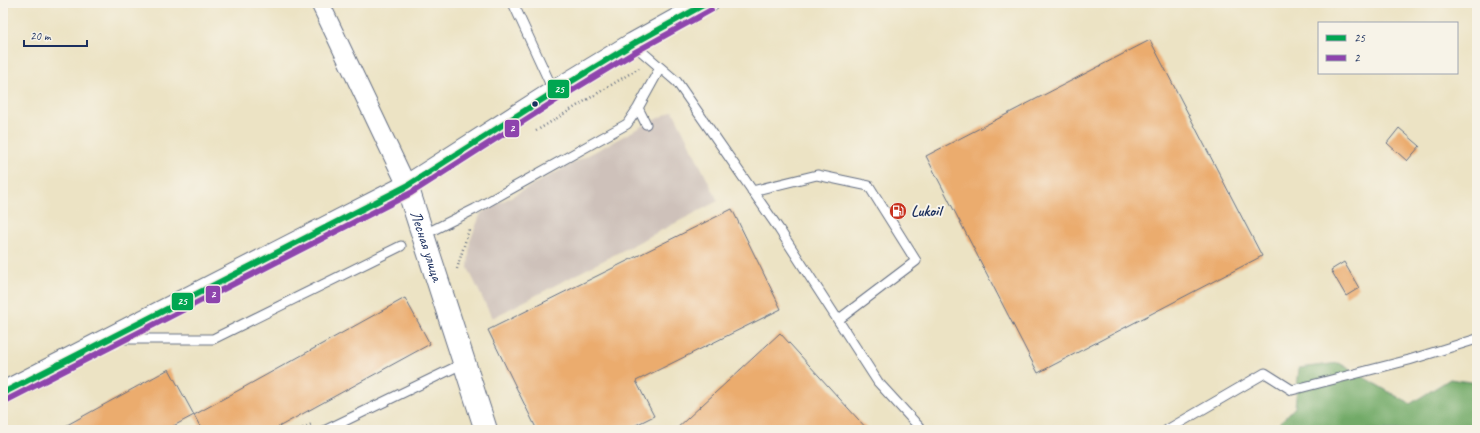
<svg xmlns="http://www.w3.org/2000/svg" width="1480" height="433" viewBox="0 0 1480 433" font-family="Caveat,sans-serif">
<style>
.industrial{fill:#cec1ba}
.forest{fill:#72aa68;stroke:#466c63}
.building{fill:#ebac6e}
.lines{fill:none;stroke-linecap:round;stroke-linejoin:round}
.service-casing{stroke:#646e82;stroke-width:11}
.minor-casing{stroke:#646e82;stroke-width:20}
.tertiary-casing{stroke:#646e82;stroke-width:24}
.path{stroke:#646e82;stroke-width:2.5;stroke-dasharray:1 3;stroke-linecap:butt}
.service{stroke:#fff;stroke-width:9}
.minor{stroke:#fff;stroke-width:18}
.tertiary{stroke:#fff;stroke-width:22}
.bus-1-casing{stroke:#f7f3e8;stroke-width:9}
.bus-2-casing{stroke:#f7f3e8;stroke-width:9}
.bus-1{stroke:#00a651;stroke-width:6}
.bus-2{stroke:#8e44ad;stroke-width:6}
.bus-dot{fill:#1b2f5e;stroke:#f7f3e8;stroke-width:1.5}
.labels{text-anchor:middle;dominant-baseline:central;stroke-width:4;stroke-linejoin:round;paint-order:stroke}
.poi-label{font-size:16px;font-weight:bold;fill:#1b2f5e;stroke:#f7f3e8;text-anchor:start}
.street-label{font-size:16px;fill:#1b2f5e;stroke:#f7f3e8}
.line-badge{stroke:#f7f3e8;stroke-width:1.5}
.badge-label{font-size:11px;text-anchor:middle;font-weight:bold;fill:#fff}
</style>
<rect width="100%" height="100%" fill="#f7f3e8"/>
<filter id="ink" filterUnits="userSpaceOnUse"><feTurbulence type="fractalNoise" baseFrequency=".025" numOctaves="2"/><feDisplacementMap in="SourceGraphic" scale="8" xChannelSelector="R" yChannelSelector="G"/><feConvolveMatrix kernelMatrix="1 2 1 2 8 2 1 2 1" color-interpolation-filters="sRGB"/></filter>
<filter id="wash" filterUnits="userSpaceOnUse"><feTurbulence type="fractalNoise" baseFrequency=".012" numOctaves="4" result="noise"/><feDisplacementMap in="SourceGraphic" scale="16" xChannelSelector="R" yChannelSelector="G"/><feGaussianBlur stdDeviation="0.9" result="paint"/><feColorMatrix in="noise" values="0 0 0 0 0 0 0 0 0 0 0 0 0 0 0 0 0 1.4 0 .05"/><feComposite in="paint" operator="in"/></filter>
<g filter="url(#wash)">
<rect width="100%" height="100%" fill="#ece3c4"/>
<path class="industrial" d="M673,111L718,201L492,318L468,268L470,241L481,213L646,124Z"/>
<path class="forest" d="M1339,363L1410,404L1450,379L1477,383V430H1273L1295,407L1299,368Z"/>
<g id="blocks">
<path class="building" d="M1150,40L1262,256L1038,373L926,156Z
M1399,128L1420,146L1407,161L1387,143Z
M732,209L781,309L636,381L654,416L626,430H537L488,330Z
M1344,262L1359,288L1346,296L1331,270Z
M405,298L430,344L273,430H202L194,415Z
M780,333L868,430H675Z
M169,369L194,415L166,430H58Z"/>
</g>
</g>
<g filter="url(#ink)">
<use href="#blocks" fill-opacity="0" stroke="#646e82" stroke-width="1"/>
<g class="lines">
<defs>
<path id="service" d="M3,3H4
M513,3L554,92
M633,44L677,82L779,229L878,382L922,430
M638,108L646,124
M752,191L817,175L869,186L916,261L838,320
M423,235L475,209L627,124L638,108L660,68
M120,339H213L401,246
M326,430L464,363
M1167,430L1265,373L1292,390L1409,360L1477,339"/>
<path id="minor" d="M320,3L407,186"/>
<g id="tertiary">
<path id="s1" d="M407,186L486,430"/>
<path d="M3,393L407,186L554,92L633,44L707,3"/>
</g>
</defs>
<use href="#service" class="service-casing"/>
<use href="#minor" class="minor-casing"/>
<use href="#tertiary" class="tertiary-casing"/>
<path class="path" d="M536,131L639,68
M457,269L469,229
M299,430L312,424"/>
<use href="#service" class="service"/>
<use href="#minor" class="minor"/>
<use href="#tertiary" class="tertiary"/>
<defs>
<path id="bus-1" d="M3,393L407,186L554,92L633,44L707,3"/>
<path id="bus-2" d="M7,400L411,193L558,99L637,51L711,10"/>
</defs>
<use href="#bus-1" class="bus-1-casing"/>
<use href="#bus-2" class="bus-2-casing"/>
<use href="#bus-1" class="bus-1"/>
<use href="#bus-2" class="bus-2"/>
</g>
</g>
<defs>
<symbol id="fuel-disc" viewBox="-11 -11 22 22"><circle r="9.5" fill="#c8321e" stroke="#f7f3e8"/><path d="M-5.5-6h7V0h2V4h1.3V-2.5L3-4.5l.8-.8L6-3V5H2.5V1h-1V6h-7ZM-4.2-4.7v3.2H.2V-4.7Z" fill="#fff"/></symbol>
</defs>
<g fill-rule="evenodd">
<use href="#fuel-disc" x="888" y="201" width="20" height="20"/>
</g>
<circle class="bus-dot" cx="535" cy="104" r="3.5"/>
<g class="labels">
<g class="poi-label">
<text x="911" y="211">Lukoil</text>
</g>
<g class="street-label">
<text stroke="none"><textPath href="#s1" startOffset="63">Лесная улица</textPath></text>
</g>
</g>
<g class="line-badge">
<rect x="547" y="79" width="23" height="20" rx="4" fill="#00a651"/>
<rect x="504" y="119" width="16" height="19" rx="4" fill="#8e44ad"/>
<rect x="205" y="285" width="16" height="19" rx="4" fill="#8e44ad"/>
<rect x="171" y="292" width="23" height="19" rx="4" fill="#00a651"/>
</g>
<g class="badge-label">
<text x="559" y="93">25</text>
<text x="512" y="132">2</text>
<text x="213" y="298">2</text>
<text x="182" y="305">25</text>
</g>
<rect width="1480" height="433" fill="none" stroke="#f7f3e8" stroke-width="16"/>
<rect x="1318" y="22" width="140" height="52" fill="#f7f3e8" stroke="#9fa5b1"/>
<rect x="1326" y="35" width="20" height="6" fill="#00a651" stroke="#9fa5b1"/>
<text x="1354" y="42" font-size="12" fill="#1b2f5e">25</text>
<rect x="1326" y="55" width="20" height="6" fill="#8e44ad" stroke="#9fa5b1"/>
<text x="1354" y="62" font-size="12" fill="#1b2f5e">2</text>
<path d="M24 40v6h63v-6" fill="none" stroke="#1b2f5e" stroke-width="2"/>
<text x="30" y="40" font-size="12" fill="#1b2f5e" stroke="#f7f3e8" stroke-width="3" paint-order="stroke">20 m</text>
</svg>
